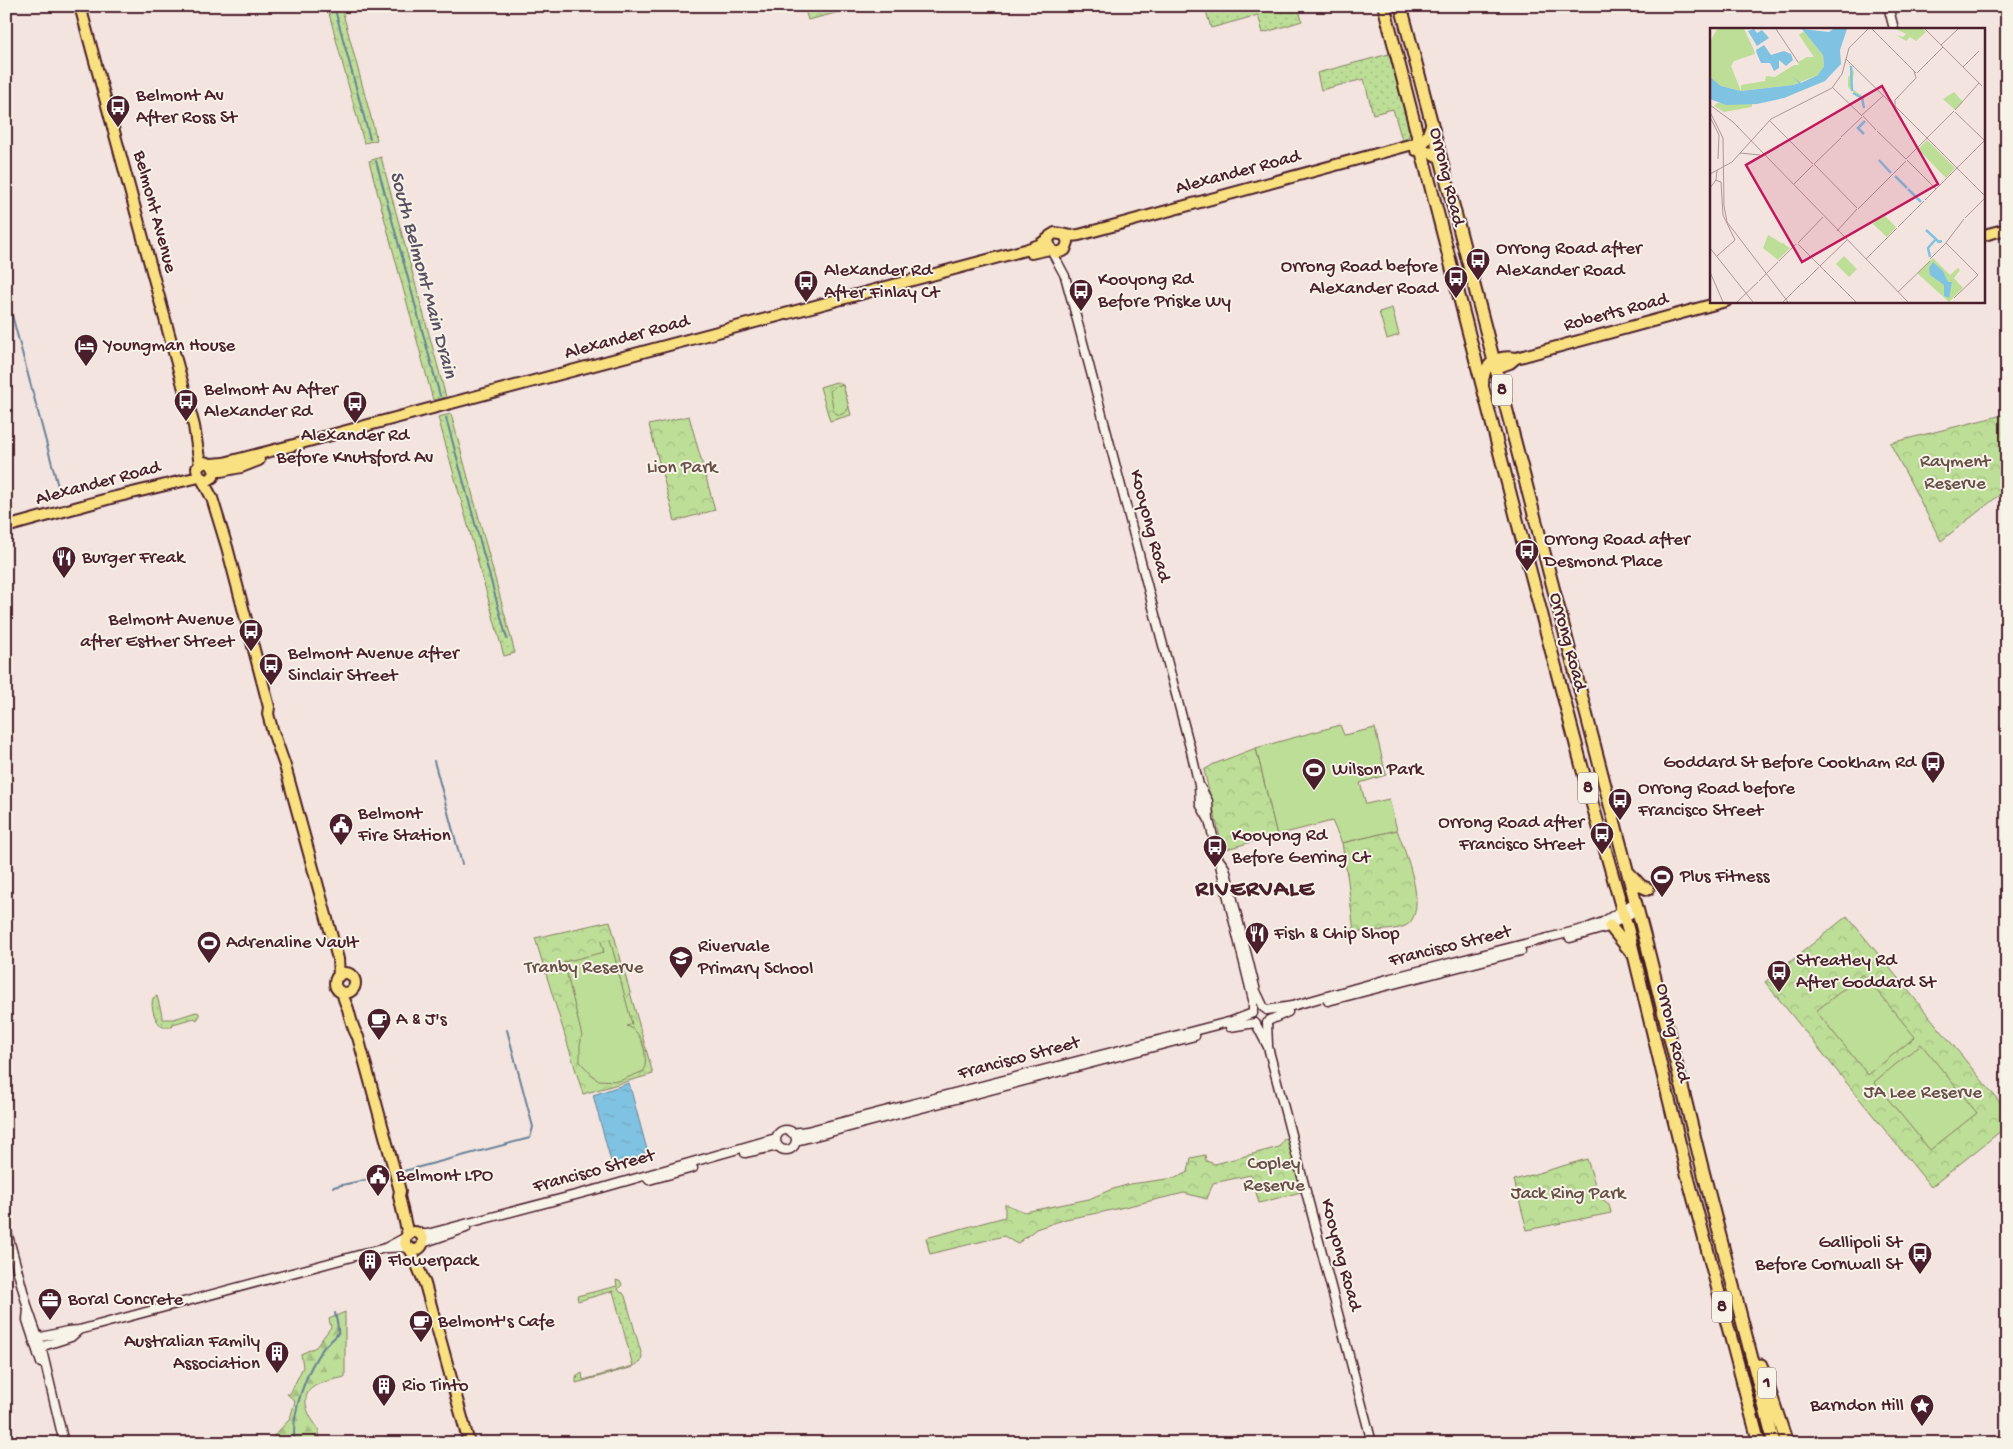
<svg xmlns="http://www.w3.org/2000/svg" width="2013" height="1449" viewBox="0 0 2013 1449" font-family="'Gochi Hand',sans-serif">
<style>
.grass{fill:url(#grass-dots);stroke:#847e61}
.forest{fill:url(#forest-firs);stroke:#847e61}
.park{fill:url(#park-crowns);stroke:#847e61}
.pitch{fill:#bdde97;stroke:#847e61}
.water{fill:url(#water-ripples);stroke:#6a8198}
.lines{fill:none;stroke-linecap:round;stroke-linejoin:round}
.stream{stroke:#6a8198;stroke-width:2}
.minor-casing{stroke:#4a1f2b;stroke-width:11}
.major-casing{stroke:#4a1f2b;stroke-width:14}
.highway-casing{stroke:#4a1f2b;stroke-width:15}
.minor{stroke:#f7f3e8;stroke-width:8}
.major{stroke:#f9e181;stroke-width:10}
.highway{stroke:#f9e181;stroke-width:11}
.labels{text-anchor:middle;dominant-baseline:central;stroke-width:4;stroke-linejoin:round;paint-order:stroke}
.shield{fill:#f7f3e8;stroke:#7e5f64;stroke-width:1}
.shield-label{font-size:18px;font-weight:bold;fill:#4a1f2b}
.poi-label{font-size:19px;fill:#4a1f2b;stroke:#f7f3e8;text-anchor:start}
.street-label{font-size:19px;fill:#4a1f2b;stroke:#f7f3e8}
.park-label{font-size:19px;fill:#674f46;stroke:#f7f3e8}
.water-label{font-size:20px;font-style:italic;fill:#5a5062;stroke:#f7f3e8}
.district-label{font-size:24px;font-weight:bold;letter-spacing:1px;fill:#4a1f2b;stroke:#f7f3e8}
.inset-river{fill:none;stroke:#80c2e1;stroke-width:2.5}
.inset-road{fill:none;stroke:#af9597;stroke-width:1}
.view{fill:#c2185b;fill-opacity:0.15;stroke:#c2185b;stroke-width:2.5}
.inset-edge{fill:none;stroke:#4a1f2b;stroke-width:2.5}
</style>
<defs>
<pattern id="grass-dots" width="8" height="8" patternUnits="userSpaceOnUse" patternTransform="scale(1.25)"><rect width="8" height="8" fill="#bdde97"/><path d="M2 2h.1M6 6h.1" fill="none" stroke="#a4be82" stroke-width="1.8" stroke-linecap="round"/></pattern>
<pattern id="forest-firs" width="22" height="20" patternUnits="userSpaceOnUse" patternTransform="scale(1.25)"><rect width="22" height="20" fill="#bdde97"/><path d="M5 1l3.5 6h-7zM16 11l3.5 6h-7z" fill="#a4be82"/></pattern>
<pattern id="park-crowns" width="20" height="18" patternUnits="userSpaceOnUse" patternTransform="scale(1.25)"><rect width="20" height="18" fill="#bdde97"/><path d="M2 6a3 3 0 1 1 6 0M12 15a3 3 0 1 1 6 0" fill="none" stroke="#a4be82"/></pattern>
<pattern id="water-ripples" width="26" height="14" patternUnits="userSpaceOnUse" patternTransform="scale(1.25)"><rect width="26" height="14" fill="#80c2e1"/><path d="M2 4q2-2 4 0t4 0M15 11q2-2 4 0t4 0" fill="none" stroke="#70a6c1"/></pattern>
</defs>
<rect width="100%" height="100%" fill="#f3e4df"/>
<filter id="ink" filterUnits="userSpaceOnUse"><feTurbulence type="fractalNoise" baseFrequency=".02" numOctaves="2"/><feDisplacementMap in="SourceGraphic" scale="10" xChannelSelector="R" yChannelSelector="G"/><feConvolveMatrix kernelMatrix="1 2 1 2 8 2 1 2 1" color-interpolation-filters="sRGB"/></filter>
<g filter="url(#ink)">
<path class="grass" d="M327,6H341L377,140L364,143Z
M1224,6H1298L1302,21L1263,33L1258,15L1211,28L1206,11Z
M1389,54L1410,132L1407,141L1403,143L1393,109L1373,114L1364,79L1321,90L1317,73Z
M381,157L446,397L433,400L369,161Z
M451,414L515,653L504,656L438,417Z
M157,996L163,1019H174L196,1012L199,1013V1017L197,1020L194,1018L173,1024L172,1027H163C155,1022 150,1007 153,998Z
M616,1280L621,1282L622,1285L618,1289L620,1292L623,1293L625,1296L642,1356L641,1362L630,1368L576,1383V1377L578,1378L576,1377L582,1373L583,1380L633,1366L613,1291L578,1301L577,1296L617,1286Z"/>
<path class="forest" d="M345,1312V1377C325,1382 296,1384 309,1414C315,1427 322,1427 319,1443H271V1439L290,1419L295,1401L287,1394H290L303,1367L301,1354L316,1347L331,1327L329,1319Z"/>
<path class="park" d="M804,6H863L808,20Z
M836,382L843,385L851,415L830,421L820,387Z
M2007,414V489L1941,541L1890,443Z
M689,416L715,510L675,521L649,425Z
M1256,748L1277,835L1223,850L1204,770L1214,764Z
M1397,830C1405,851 1429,910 1407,925C1395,932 1368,930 1354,932L1348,881L1342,843Z
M1847,916L2007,1111V1126L1931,1187L1765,982Z
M610,921L653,1074L583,1094L535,938Z
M1288,1138L1301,1192L1259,1203L1251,1175L1213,1183L1207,1199L1184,1193L1103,1212L1066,1219L1036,1229L1017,1244L1004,1236L930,1254L926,1238L1005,1217V1204L1025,1212L1089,1199L1110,1190L1130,1184L1175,1178L1188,1172L1191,1158L1205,1155L1206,1161L1215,1164L1279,1147L1284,1139Z
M1587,1159L1599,1197L1609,1204L1611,1213L1527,1230L1514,1180Z"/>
<path class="pitch" d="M1392,308L1399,335L1387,339L1379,312Z
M837,385L843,386L849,407L845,413L839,415L834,412L830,391Z
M1340,725L1344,735L1375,728L1386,775L1360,783L1366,804L1389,799L1397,830L1342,843L1332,821L1277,835L1256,748Z
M610,939L632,1024L627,1026C643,1031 648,1057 644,1071L619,1081L597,1080L580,1062V1045L582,1036L564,962L604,952L601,941Z
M1863,974L1915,1037L1868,1075L1816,1011Z
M1921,1044L1977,1113L1930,1150L1874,1082Z"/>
<path class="water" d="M629,1083L649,1157L613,1169L593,1095Z"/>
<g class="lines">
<path class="stream" d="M334,6L370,139
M376,161L440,396
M12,315L60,494
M446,418L507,639
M434,761L462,864
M404,1171L530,1138L533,1127L507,1030
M333,1187L383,1176
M295,1443C290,1415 307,1368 324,1347C328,1342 335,1339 338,1333C339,1327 336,1319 335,1313"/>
<defs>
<path id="minor" d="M1888,6L1894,29
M1051,250L1065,276L1076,316L1191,751L1199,785L1200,804L1209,820
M1199,785L1208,801L1209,820L1253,1000V1012
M1220,861L1225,868L1256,991L1264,1008
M1570,938L1605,928L1637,910
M1328,1001L1521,951
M1267,1010L1292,1006L1391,978L1587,928L1603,922L1635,902
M1270,1020L1288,1012
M1267,1023L1268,1045
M1256,1024L1268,1047L1372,1443
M1230,1027L1255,1023
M776 1140a10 10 0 1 1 20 0a10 10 0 1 1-20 0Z
M792,1133L807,1131L1232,1021L1253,1013
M796,1141L1195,1036
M745,1153L778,1146
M649,1180L693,1168
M6,1228L28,1309L41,1346L64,1443
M420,1234H427L602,1188L776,1138
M423,1243L466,1228
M387,1248L408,1247
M28,1309L27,1320L41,1363
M33,1339L67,1331L79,1330L385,1248L406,1237
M37,1348L71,1337L79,1330"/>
<path id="major" d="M80,6L194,426L200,465
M1416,150L1426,140L1432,122
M1065,235L1068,242L1065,250L1057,253L1051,250L1048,241L1050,236L1055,233L1071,236L1079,235L1413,144L1441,158
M1984,235L2007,229
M1031,253L1050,249
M1496,368L1510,363L1516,358
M1483,385C1483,365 1495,354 1516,358L1726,301
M211,464L215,471L213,477L208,480L201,478L198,474L197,468L204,462L211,464L224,463L290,446L1025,250L1039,245L1049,238
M221,471L241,467L259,460
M202,479L212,498L227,547L269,707L268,714L272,729L285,766L338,959L339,976
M6,527L111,498L199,477
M335 983a10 10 0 1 1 20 0a10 10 0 1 1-20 0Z
M343,993C343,999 346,1003 348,1009C351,1019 352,1028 358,1037L400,1191L399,1196L408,1235
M405 1241a9 9 0 1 1 18 0a9 9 0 1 1-18 0Z
M410,1248L425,1284L469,1443"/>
<path id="highway" d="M1384,6L1530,570L1583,771L1628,930L1686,1170L1759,1443
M1401,6L1648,950L1702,1167L1774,1443
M1628,872L1641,886L1648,889
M1610,926L1631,952
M1761,1365L1787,1443"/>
</defs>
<use href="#minor" class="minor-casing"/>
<use href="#major" class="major-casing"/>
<use href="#highway" class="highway-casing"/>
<use href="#minor" class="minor"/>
<use href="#major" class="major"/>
<use href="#highway" class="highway"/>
</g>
</g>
<defs>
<symbol id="bus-pin" viewBox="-11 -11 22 30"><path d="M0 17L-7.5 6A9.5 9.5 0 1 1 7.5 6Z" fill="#4a1f2b" stroke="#f7f3e8"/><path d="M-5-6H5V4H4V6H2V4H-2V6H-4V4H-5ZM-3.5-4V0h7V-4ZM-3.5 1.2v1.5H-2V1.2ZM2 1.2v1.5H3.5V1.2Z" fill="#fff"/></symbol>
<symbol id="hotel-pin" viewBox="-11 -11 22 30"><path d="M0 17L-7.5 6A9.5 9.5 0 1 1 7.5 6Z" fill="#4a1f2b" stroke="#f7f3e8"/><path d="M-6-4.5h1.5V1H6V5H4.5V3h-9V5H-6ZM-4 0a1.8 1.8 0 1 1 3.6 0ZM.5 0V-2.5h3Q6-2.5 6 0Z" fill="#fff"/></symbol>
<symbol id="restaurant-pin" viewBox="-11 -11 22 30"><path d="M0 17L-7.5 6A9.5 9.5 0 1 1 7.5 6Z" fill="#4a1f2b" stroke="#f7f3e8"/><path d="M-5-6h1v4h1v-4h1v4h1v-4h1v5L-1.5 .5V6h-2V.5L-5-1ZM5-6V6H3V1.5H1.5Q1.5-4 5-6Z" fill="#fff"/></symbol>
<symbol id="stadium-pin" viewBox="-11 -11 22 30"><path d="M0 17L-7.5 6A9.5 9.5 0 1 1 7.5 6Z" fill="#4a1f2b" stroke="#f7f3e8"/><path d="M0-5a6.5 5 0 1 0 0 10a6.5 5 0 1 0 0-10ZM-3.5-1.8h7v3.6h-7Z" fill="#fff"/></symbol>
<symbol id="civic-pin" viewBox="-11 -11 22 30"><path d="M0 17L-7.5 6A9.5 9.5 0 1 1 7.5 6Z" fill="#4a1f2b" stroke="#f7f3e8"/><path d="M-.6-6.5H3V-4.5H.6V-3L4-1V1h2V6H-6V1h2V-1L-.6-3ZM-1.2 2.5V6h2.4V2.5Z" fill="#fff"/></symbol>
<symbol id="school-pin" viewBox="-11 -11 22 30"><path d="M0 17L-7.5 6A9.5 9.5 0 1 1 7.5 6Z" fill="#4a1f2b" stroke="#f7f3e8"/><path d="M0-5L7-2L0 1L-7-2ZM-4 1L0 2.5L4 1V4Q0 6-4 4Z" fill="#fff"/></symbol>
<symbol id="cafe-pin" viewBox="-11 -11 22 30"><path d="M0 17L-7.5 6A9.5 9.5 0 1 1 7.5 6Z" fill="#4a1f2b" stroke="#f7f3e8"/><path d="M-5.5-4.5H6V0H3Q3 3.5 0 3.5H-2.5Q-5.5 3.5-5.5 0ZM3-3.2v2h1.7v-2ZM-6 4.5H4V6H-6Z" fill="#fff"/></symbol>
<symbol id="building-pin" viewBox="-11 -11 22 30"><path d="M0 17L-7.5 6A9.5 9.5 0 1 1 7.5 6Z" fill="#4a1f2b" stroke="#f7f3e8"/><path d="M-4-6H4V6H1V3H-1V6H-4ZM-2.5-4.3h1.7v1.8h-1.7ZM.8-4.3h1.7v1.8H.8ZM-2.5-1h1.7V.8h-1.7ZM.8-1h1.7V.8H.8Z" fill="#fff"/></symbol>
<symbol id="office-pin" viewBox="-11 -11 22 30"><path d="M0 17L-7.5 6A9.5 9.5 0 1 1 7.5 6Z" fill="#4a1f2b" stroke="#f7f3e8"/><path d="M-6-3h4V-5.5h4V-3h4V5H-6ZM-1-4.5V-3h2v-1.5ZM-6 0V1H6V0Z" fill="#fff"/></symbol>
<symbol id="sight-pin" viewBox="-11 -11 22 30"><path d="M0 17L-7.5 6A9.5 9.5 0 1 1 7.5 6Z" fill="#4a1f2b" stroke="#f7f3e8"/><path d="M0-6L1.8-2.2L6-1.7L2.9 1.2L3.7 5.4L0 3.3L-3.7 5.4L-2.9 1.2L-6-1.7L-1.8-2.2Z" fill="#fff"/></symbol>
</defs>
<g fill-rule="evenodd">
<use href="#bus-pin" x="104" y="93" width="28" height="38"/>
<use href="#bus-pin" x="1464" y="246" width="28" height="38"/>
<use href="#bus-pin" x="1442" y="264" width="28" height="38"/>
<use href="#bus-pin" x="792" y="268" width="28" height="38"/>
<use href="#bus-pin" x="1067" y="277" width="28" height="38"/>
<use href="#hotel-pin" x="72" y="332" width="28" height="38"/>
<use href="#bus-pin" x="172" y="387" width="28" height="38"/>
<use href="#bus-pin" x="341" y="389" width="28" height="38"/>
<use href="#bus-pin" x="1513" y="537" width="28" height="38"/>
<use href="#restaurant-pin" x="50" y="544" width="28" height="38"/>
<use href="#bus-pin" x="237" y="617" width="28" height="38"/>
<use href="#bus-pin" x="257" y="651" width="28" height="38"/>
<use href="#bus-pin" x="1919" y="749" width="28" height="38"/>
<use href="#stadium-pin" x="1300" y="756" width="28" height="38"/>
<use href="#bus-pin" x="1606" y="786" width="28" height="38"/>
<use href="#civic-pin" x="327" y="811" width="28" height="38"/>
<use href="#bus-pin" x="1588" y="820" width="28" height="38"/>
<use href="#bus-pin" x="1201" y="833" width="28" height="38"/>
<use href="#stadium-pin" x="1648" y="863" width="28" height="38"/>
<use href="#restaurant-pin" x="1243" y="920" width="28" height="38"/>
<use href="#stadium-pin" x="195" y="929" width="28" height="38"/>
<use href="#school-pin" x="667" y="944" width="28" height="38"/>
<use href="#bus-pin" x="1765" y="958" width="28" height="38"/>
<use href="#cafe-pin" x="365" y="1006" width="28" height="38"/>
<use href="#civic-pin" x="364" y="1162" width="28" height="38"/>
<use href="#bus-pin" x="1906" y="1240" width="28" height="38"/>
<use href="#building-pin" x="356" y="1247" width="28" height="38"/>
<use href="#office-pin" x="36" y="1286" width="28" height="38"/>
<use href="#cafe-pin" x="407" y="1308" width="28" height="38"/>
<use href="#building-pin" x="263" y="1339" width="28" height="38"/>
<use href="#building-pin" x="370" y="1372" width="28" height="38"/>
<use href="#sight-pin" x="1908" y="1392" width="28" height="38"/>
</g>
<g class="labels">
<g class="shield">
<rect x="1492" y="374.5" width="20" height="31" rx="4"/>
<rect x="1578" y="772.5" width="20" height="31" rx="4"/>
<rect x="1712" y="1291.5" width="20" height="31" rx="4"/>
<rect x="1758" y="1367.5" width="18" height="31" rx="4"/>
</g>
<g class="shield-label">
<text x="1502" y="390">8</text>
<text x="1588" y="788">8</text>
<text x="1722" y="1307">8</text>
<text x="1767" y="1383">1</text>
</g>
<g class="poi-label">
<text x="136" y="96">Belmont Av<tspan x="136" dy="22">After Ross St</tspan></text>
<text x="1496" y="249">Orrong Road after<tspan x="1496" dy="22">Alexander Road</tspan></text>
<text x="1438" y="267" text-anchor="end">Orrong Road before<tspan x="1438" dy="22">Alexander Road</tspan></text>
<text x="824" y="271">Alexander Rd<tspan x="824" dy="22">After Finlay Ct</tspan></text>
<text x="1098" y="280">Kooyong Rd<tspan x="1098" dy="22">Before Priske Wy</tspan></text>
<text x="104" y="346">Youngman House</text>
<text x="204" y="390">Belmont Av After<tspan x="204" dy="22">Alexander Rd</tspan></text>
<text x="355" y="436" text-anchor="middle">Alexander Rd<tspan x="355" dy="22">Before Knutsford Av</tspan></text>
<text x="1544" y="540">Orrong Road after<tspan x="1544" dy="22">Desmond Place</tspan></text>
<text x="82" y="558">Burger Freak</text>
<text x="234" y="620" text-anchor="end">Belmont Avenue<tspan x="234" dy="22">after Esther Street</tspan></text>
<text x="288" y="654">Belmont Avenue after<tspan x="288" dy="22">Sinclair Street</tspan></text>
<text x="1916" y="763" text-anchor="end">Goddard St Before Cookham Rd</text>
<text x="1332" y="770">Wilson Park</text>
<text x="1638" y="789">Orrong Road before<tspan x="1638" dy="22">Francisco Street</tspan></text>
<text x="358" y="814">Belmont<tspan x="358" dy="22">Fire Station</tspan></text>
<text x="1584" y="823" text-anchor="end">Orrong Road after<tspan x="1584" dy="22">Francisco Street</tspan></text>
<text x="1232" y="836">Kooyong Rd<tspan x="1232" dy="22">Before Gerring Ct</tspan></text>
<text x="1680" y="877">Plus Fitness</text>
<text x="1274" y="934">Fish &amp; Chip Shop</text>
<text x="226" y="943">Adrenaline Vault</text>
<text x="698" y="947">Rivervale<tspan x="698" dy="22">Primary School</tspan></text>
<text x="1796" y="961">Streatley Rd<tspan x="1796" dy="22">After Goddard St</tspan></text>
<text x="396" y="1020">A &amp; J's</text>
<text x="396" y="1176">Belmont LPO</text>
<text x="1902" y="1243" text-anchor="end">Gallipoli St<tspan x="1902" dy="22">Before Cornwall St</tspan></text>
<text x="388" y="1261">Flowerpack</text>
<text x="68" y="1300">Boral Concrete</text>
<text x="438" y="1322">Belmont's Cafe</text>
<text x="260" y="1342" text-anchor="end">Australian Family<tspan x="260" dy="22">Association</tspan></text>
<text x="402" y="1386">Rio Tinto</text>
<text x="1904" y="1406" text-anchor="end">Barndon Hill</text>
</g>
<g class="street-label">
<text transform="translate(1238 173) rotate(-15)">Alexander Road</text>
<text transform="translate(1446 177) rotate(76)">Orrong Road</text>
<text transform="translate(154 212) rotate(75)">Belmont Avenue</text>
<text transform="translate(1616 313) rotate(-15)">Roberts Road</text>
<text transform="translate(627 338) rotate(-15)">Alexander Road</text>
<text transform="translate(98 484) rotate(-15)">Alexander Road</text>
<text transform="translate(1149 526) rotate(75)">Kooyong Road</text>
<text transform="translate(1567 642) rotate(75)">Orrong Road</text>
<text transform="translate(1450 947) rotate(-14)">Francisco Street</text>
<text transform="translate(1672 1033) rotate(77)">Orrong Road</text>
<text transform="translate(1019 1059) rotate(-15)">Francisco Street</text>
<text transform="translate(594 1172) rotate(-15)">Francisco Street</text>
<text transform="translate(1340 1255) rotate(75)">Kooyong Road</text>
</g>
<g class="park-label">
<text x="1955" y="462">Rayment<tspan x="1955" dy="22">Reserve</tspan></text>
<text x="682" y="468">Lion Park</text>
<text x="584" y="968">Tranby Reserve</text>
<text x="1923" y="1093">JA Lee Reserve</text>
<text x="1274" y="1164">Copley<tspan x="1274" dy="22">Reserve</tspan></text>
<text x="1568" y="1194">Jack Ring Park</text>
</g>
<g class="water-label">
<text transform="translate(422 275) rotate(75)">South Belmont Main Drain</text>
</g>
<g class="district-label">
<text x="1255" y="890">RIVERVALE</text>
</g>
</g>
<g transform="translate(1710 28)">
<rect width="275" height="275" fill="#f3e4df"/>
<path d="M7,1H34L43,20L45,26L24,33L21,38L31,63L11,58L0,49V14ZM244,64L253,74L245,82L233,71Z" fill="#bdde97"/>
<path d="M138,33L144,44L141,60L154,69V81L153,73L138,59V49L142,45ZM7,75L42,76V79L14,84L4,78Z" fill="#bdde97"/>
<path d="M186,1H213L216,4L206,13L200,9L196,13L186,7L193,9L196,6ZM94,3L113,27L114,38L108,47L83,57L31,63V57L55,53L56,48L65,49L84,37H89L88,34L97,29H104L89,7ZM217,112L245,140L236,150L208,121ZM173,186L186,199L177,209L163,196ZM58,207L80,220L68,232L53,220ZM134,228L147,241L139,249L126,236ZM223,230L240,247L248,240L250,242L244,250L253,260L239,274L207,245Z" fill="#bdde97"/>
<path d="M61,212L67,218L74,215L77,222L73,226L66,221L60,224L57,218Z" fill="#bdde97"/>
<path d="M44,1L47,5L52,2L59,10L47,18L38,3ZM92,1L119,4L123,1H137L130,22L131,36L115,53L74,70L47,76L16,77L0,71V49L11,58L31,63L83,57L89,55L82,48L91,55L108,47L114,38L113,27ZM54,17L61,27L74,23L81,26L83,32L76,38L69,32V40L64,43L60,35H51L47,26L46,22ZM223,234L233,243L238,254H242L239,270L234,268V257L220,247L219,240Z" fill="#80c2e1"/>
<path class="inset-river" d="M141,38L142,63M143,65L152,70L154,80M154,106L148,100L155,93M169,132L181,145M185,148L197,160M198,161L211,174M216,202L229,214L232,213M220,229L218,220L226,211"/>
<path class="inset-road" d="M66,1L88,34M162,1L206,45M215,1L272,58M231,17L248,1M136,31L185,79M253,39L269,23M204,43L206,50L185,72V78L275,168M207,45L233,19M122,59L152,88M0,77L23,94L198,274M245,82L269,55M0,84L13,110L14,178L17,194L78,274M245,84L274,112M152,87L174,67M153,88L166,102M0,89L9,107L8,131M60,93L103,136M167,103L196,131M131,109L152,89M131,110L104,136L147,180M30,125L50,127M196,131L244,83M197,132L226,161M0,146L22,134L61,91L122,60L132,46L139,20L158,1M5,152L11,154L13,187L25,212L7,228M84,156L103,137M0,160L6,152L7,142M215,172L274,113M148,181L196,133M255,190L275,170M188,199L214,173M127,203L147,181M88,215L113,189M236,215L268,247L244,270M88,216L110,238M235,216L254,191M0,220L43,274M156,231L187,200M220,231L235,216M69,233L86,216M110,238L146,274M110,238L137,212M0,244L13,274M49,253L68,234M92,256L109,239M188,264L220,233M27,274L48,254M73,274L92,255"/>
<path class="view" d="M172,58L228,156L92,234L36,137Z"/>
<rect width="275" height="275" class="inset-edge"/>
</g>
<rect width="2013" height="1449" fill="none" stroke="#f7f3e8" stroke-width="25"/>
<rect x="12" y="12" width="1988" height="1424" fill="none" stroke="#4a1f2b" stroke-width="2" filter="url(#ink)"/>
</svg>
